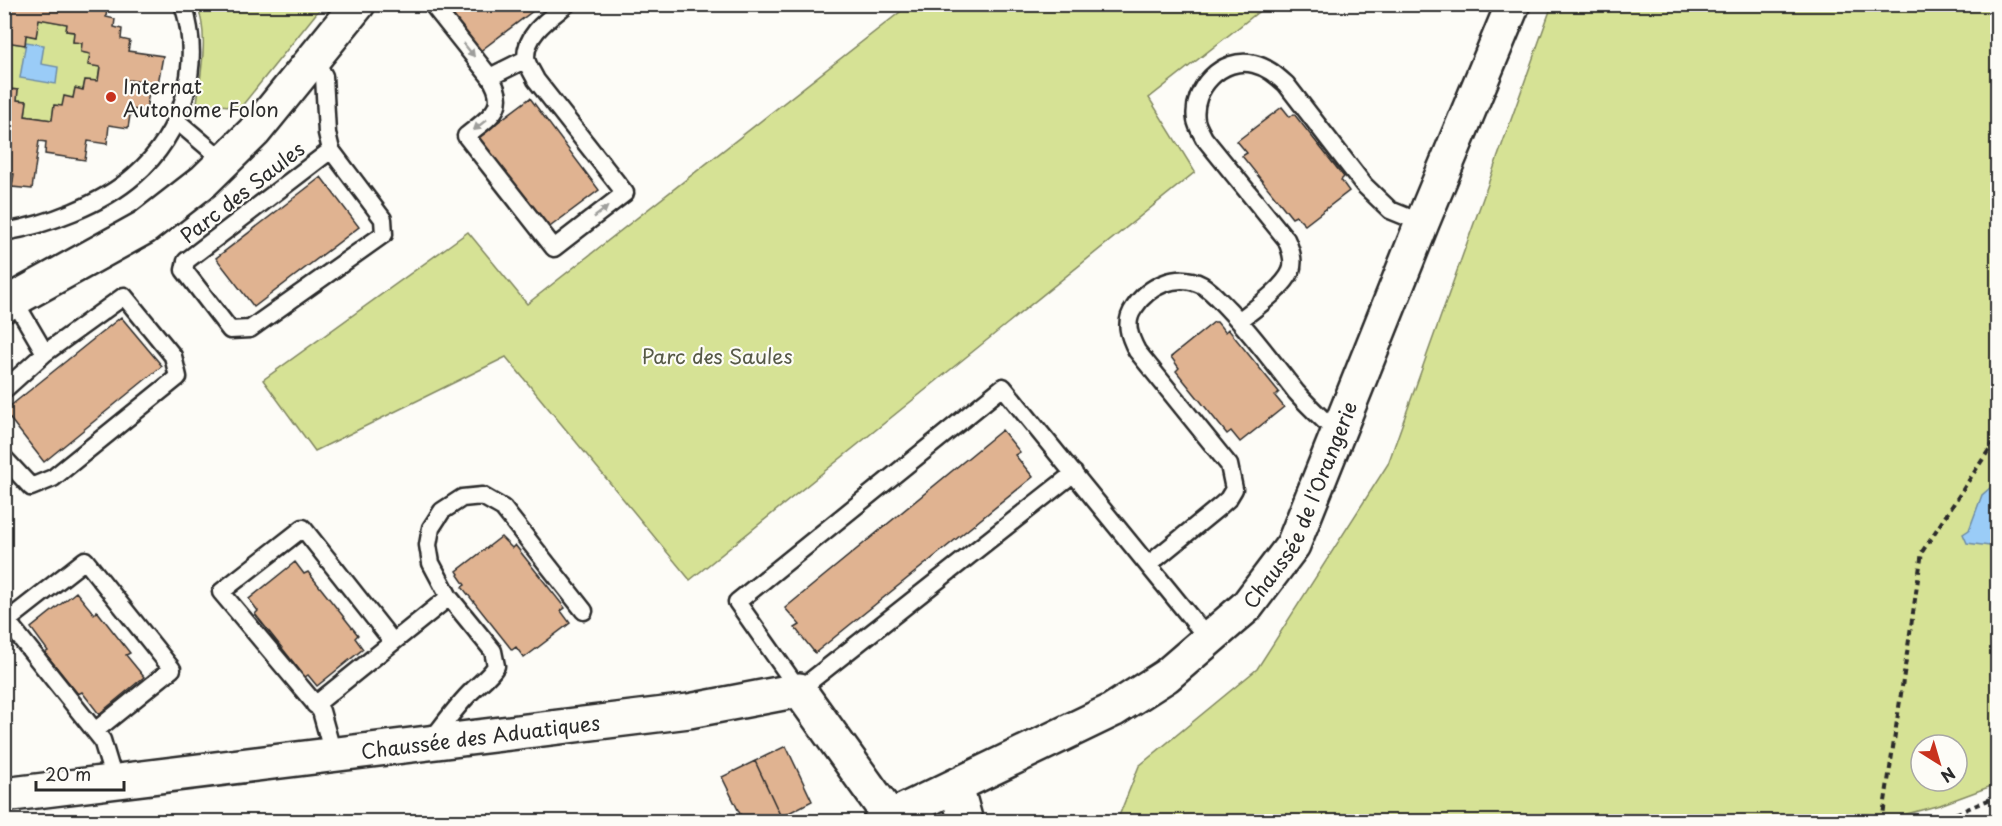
<svg xmlns="http://www.w3.org/2000/svg" width="2002" height="826" viewBox="0 0 2002 826" font-family="'Playpen Sans',sans-serif">
<style>
.green{fill:#d6e295;stroke:#808660;stroke-width:1.5;fill-rule:evenodd}
.water{fill:#9accf7;stroke:#6e8ca5;stroke-width:1.5}
.building{fill:#e0b391;stroke:#2b2b2b;stroke-width:1.5}
.lines{fill:none;stroke-linecap:round;stroke-linejoin:round}
.service-casing{stroke:#2b2b2b;stroke-width:21}
.minor-casing{stroke:#2b2b2b;stroke-width:38}
.path{stroke:#2b2b2b;stroke-width:4;stroke-dasharray:6 4.5;stroke-linecap:butt}
.service{stroke:#fdfcf7;stroke-width:16}
.minor{stroke:#fdfcf7;stroke-width:33}
.oneway{fill:#9e9e9b}
.poi-dot{fill:#c8321e;stroke:#fdfcf7;stroke-width:2}
.labels{text-anchor:middle;dominant-baseline:central;stroke-width:4.5;stroke-linejoin:round;paint-order:stroke}
.poi-label{font-size:20px;fill:#2b2b2b;stroke:#fdfcf7;text-anchor:start}
.street-label{font-size:20px;fill:#2b2b2b;stroke:#fdfcf7}
.park-label{font-size:20px;fill:#565946;stroke:#fdfcf7}
</style>
<rect width="100%" height="100%" fill="#fdfcf7"/>
<filter id="ink" filterUnits="userSpaceOnUse"><feTurbulence type="fractalNoise" baseFrequency=".0167" numOctaves="2"/><feDisplacementMap in="SourceGraphic" scale="12" xChannelSelector="R" yChannelSelector="G"/><feConvolveMatrix kernelMatrix="1 2 1 2 8 2 1 2 1" color-interpolation-filters="sRGB"/></filter>
<g filter="url(#ink)">
<path class="green" d="M197,5H323L241,107L197,103C201,71 209,35 197,5Z
M909,5H1267L1149,98L1195,172L690,580L506,357L315,451L263,380L468,232L527,304Z
M1552,5H1997V784L1940,805L1877,822H1126L1119,816L1139,766L1257,669L1388,464ZM1921,745H1957V781H1921Z
M39,19L67,24L66,31L74,32L73,42L82,43L81,52L90,54L88,65L100,67L98,81L85,80L83,90L75,89L73,98L62,106L54,105L52,120L25,116L27,101L17,100L18,90L9,89L10,80L5,79L6,42L25,45L26,35L36,36Z"/>
<path class="water" d="M26,42L44,45L41,64L58,67L56,84L20,78Z
M1997,482V547L1967,543L1963,534L1969,530L1982,495Z"/>
<path class="building" d="M4,4H98V6L107,8L106,17L115,19L114,27L122,29L121,39L130,41L128,51L163,56L158,84L129,80L128,89L149,92L146,111L131,109L128,128L109,125L107,144L88,141L85,160L45,154L46,142L39,141L32,189L12,187L14,174L5,173L4,79H10L9,89L18,90L17,100L27,101L25,116L52,120L54,105L62,106L64,96L73,98L75,88L83,90L85,80L98,81L100,67L88,65L90,54L81,52L82,43L73,42L74,32L66,31L67,24L39,19L36,37L26,35L25,45L6,42L4,51Z
M443,4H542L479,52Z
M530,98L599,190L543,232L474,140Z
M1282,107L1290,117L1294,114L1344,177L1341,180L1349,191L1305,225L1296,216L1292,218L1242,156L1247,153L1237,141Z
M321,177L359,227L254,307L216,258Z
M121,317L162,366L44,462L4,411Z
M1214,322H1217L1225,332L1228,329L1279,392L1275,396L1284,407L1240,442L1231,431L1227,434L1176,371L1179,368L1171,357Z
M1002,430L1020,452L1015,455L1033,477L815,653L795,628L800,625L785,608Z
M501,537L512,548L515,545L565,608L561,611L570,623L524,658L516,647L512,650L462,587L465,585L458,575L459,574L457,571Z
M295,562L304,574L308,572L358,635L355,638L363,649L317,686L308,675L305,677L255,614L258,611L249,599Z
M76,592L94,614L97,611L130,653L126,655L144,677L99,714L82,692L78,694L45,653L48,651L31,628Z
M786,746L812,801L781,817L755,761Z
M755,761L781,817L772,822H744L722,777Z"/>
<g class="lines">
<defs>
<path id="service" d="M432,4L490,77L526,59
M314,58L324,76L327,133L331,150L383,219L384,234L250,329L230,330L184,270L186,261L331,150
M490,77C510,108 489,117 466,136L554,248L625,193L536,80C533,73 526,64 526,57C526,33 550,18 567,4
M177,121L224,161
M4,232C47,225 102,204 134,176C183,134 203,66 183,4
M14,300L45,353
M1239,321C1254,309 1284,288 1291,271C1295,260 1290,248 1286,239L1204,138C1201,132 1197,126 1196,120C1191,89 1222,56 1254,64C1267,67 1276,75 1286,84L1364,185L1390,210L1422,223
M4,390L45,353L124,296L173,356L178,377L53,478L31,487L4,458
M1074,473L799,690L737,602L1003,387L1209,640
M1148,565L1219,507L1228,499L1234,489L1229,465L1137,351C1129,336 1124,322 1134,308C1148,286 1177,272 1202,285C1212,291 1220,301 1229,310C1253,335 1274,364 1296,392C1309,407 1324,420 1338,434
M315,705L449,597
M95,731L172,669L85,560L7,621L102,740L114,780
M431,741C444,724 457,705 473,690C481,682 490,676 496,666L493,651L449,597L431,563L428,545L431,528L442,511L462,498L482,496L503,508L584,611
M333,754L321,711L221,592L303,528L393,642"/>
<g id="minor">
<path d="M4,305L145,227L204,181L254,132L358,4"/>
<path d="M956,786L966,822"/>
<path id="s1" d="M4,795L689,711L799,690L890,817"/>
<path id="s2" d="M880,822L1113,710L1166,676L1247,606L1293,545L1422,223L1513,4"/>
</g>
</defs>
<use href="#service" class="service-casing"/>
<use href="#minor" class="minor-casing"/>
<path class="path" d="M1882,822L1922,552L1998,436
M1936,822L1998,796"/>
<use href="#service" class="service"/>
<use href="#minor" class="minor"/>
</g>
<defs><path id="oneway-solid" d="M-6-.8H1V-3.2L6.5 0L1 3.2V.8H-6Z" transform="scale(1.5)"/></defs>
<g class="oneway">
<use href="#oneway-solid" transform="translate(469 50) rotate(51)"/>
<use href="#oneway-solid" transform="translate(480 125) rotate(141)"/>
<use href="#oneway-solid" transform="translate(601 212) rotate(-38)"/>
</g>
</g>
<circle class="poi-dot" cx="111" cy="97" r="6"/>
<g class="labels">
<g class="poi-label">
<text x="123" y="86">Internat<tspan x="123" dy="23">Autonome Folon</tspan></text>
</g>
<g class="street-label">
<text transform="translate(242 192) rotate(-38)">Parc des Saules</text>
<text stroke="none"><textPath href="#s2" startOffset="544">Chaussée de l'Orangerie</textPath></text>
<text stroke="none"><textPath href="#s1" startOffset="480">Chaussée des Aduatiques</textPath></text>
</g>
<g class="park-label">
<text x="717" y="356">Parc des Saules</text>
</g>
</g>
<rect width="2002" height="826" fill="none" stroke="#fdfcf7" stroke-width="24"/>
<rect x="12" y="12" width="1978" height="802" fill="none" stroke="#2b2b2b" stroke-width="2" filter="url(#ink)"/>
<g transform="translate(1939 763) rotate(143)"><circle r="28" fill="#fdfcf7" stroke="#a9a8a5" stroke-width="1.5"/>
<path d="M0-4.5L10 22L0 15L-10 22Z" fill="#c8321e"/>
<text y="-9" font-size="16" font-weight="bold" text-anchor="middle" fill="#2b2b2b">N</text>
</g>
<path d="M36 781v9h88v-9" fill="none" stroke="#2b2b2b" stroke-width="3"/>
<text x="45" y="781" font-size="18" fill="#2b2b2b" stroke="#fdfcf7" stroke-width="4.5" paint-order="stroke">20 m</text>
</svg>
